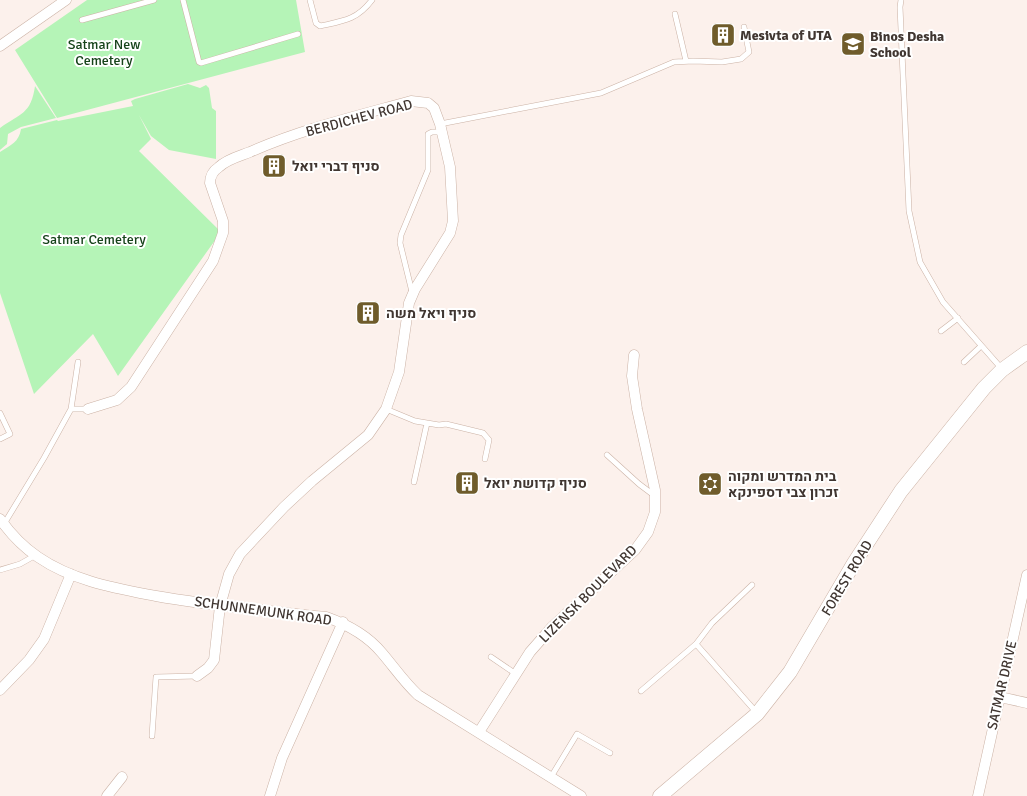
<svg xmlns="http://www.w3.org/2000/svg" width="1027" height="796" viewBox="0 0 1027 796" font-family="Signika,Heebo,sans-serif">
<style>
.green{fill:#b5f4b7}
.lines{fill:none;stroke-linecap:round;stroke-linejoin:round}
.lane-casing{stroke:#cbb2a5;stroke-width:6}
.street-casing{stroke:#cbb2a5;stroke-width:11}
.secondary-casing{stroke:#cbb2a5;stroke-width:15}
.lane{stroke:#fff;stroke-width:5}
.street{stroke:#fff;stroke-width:10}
.secondary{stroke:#fff;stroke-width:14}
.labels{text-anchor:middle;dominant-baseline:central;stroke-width:4;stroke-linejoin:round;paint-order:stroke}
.poi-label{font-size:14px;font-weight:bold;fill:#403631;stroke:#fff;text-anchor:start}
.park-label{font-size:14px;fill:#16431a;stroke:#fff}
.street-label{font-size:14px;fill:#403631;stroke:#fff}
</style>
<rect width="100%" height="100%" fill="#fcf1ec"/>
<path class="green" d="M87,0H296L305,52L57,118L15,50Z
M188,84L200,88L206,85L209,88L212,108L216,111V159L169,150L151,136L139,115L151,139L139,151L221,232L118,376L93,334L34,394L0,293V152C11,145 19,142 21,129L57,120L58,121L133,106L131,101L135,99Z
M35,86L56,118L21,127L8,134L7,144L0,150V128C21,113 31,114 35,86Z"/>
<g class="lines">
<defs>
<path id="lane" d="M183,0L199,62L201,63L298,34
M310,0L316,23L320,26C343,21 357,20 372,0
M901,0L900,7L909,211L920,262L943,302L1002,369
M675,14L686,61
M82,20L154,0
M440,124L601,93L674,62L693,61L722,62L741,59L749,52L744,27
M412,292L400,243L401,235L428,170V134L432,132H441
M941,331L958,318
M964,362L981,346
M71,409L78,362
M386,409L415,421L439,425L446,424L483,433L489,440L485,459
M0,413L10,434L0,439
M607,455L639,484L655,496
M414,482L427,423
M4,524L44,458L71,409H88
M0,570L20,564L36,555
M696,644L757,713
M491,657L516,674
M641,691L696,644L712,623L752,585
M152,736L156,677L197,676
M551,777L577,734L610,753"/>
<path id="street" d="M0,46L66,0
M88,409L117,400L131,387L213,261L223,233V221L210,183C210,176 213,171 219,167C227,159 240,156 250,152C302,129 357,116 411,101L428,103L434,108L440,124L450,167L453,221L450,233L415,289L409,303L399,372L386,409L368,435L312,481L284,507L240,554L229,574L220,606L214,660L208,668L197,676
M0,519C10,533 23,547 38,557C73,581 115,588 156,596C212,606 269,611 326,617C346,624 368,636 382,653C394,667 404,682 418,695L581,796
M0,690L29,660L44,639L71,574
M1000,697L1027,703
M479,732L530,652L552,627L635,550L648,532L655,512V490L637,409L632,376L634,355
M107,796L122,777
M270,796L282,758L343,622
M978,796L1027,575"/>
<path id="secondary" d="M660,796L757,714L790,672L854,563L901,491L984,388L1002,370L1027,352"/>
</defs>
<use href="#lane" class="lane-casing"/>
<use href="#street" class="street-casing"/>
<use href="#secondary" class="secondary-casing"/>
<use href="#lane" class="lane"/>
<use href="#street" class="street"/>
<use href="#secondary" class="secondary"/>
</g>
<defs>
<symbol id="building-square" viewBox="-11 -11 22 22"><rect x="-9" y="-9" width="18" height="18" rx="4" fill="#6f5c2b" stroke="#fff"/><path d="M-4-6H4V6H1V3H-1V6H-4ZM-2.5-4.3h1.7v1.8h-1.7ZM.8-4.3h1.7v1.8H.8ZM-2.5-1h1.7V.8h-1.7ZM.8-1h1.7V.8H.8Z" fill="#fff"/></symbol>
<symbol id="school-square" viewBox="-11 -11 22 22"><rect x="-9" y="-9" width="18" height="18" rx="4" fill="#6f5c2b" stroke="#fff"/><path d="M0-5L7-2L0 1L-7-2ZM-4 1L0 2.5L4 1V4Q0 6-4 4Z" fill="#fff"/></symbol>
<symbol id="synagogue-square" viewBox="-11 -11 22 22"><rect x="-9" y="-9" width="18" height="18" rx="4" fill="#6f5c2b" stroke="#fff"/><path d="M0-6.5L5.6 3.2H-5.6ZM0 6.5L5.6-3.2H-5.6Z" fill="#fff"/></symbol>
</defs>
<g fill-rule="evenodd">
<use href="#building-square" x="709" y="21" width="28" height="28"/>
<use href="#school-square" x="839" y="30" width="28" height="28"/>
<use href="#building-square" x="260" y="152" width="28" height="28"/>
<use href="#building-square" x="354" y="299" width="28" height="28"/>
<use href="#building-square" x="453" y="469" width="28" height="28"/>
<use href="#synagogue-square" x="696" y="470" width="28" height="28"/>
</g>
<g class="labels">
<g class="poi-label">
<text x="740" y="35">Mesivta of UTA</text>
<text x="870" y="36">Binos Desha<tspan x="870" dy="16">School</tspan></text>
<text x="292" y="166">סניף דברי יואל</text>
<text x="386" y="313">סניף ויאל משה</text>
<text x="728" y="476">בית המדרש ומקוה<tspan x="728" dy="16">זכרון צבי דספינקא</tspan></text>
<text x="484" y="483">סניף קדושת יואל</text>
</g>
<g class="park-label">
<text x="104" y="44">Satmar New<tspan x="104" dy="16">Cemetery</tspan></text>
<text x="94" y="239">Satmar Cemetery</text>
</g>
<g class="street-label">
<text transform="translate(359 118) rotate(-15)">BERDICHEV ROAD</text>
<text transform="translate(847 578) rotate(-59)">FOREST ROAD</text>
<text transform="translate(588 594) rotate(-45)">LIZENSK BOULEVARD</text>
<text transform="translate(263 611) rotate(8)">SCHUNNEMUNK ROAD</text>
<text transform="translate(1002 685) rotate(-77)">SATMAR DRIVE</text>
</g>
</g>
</svg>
